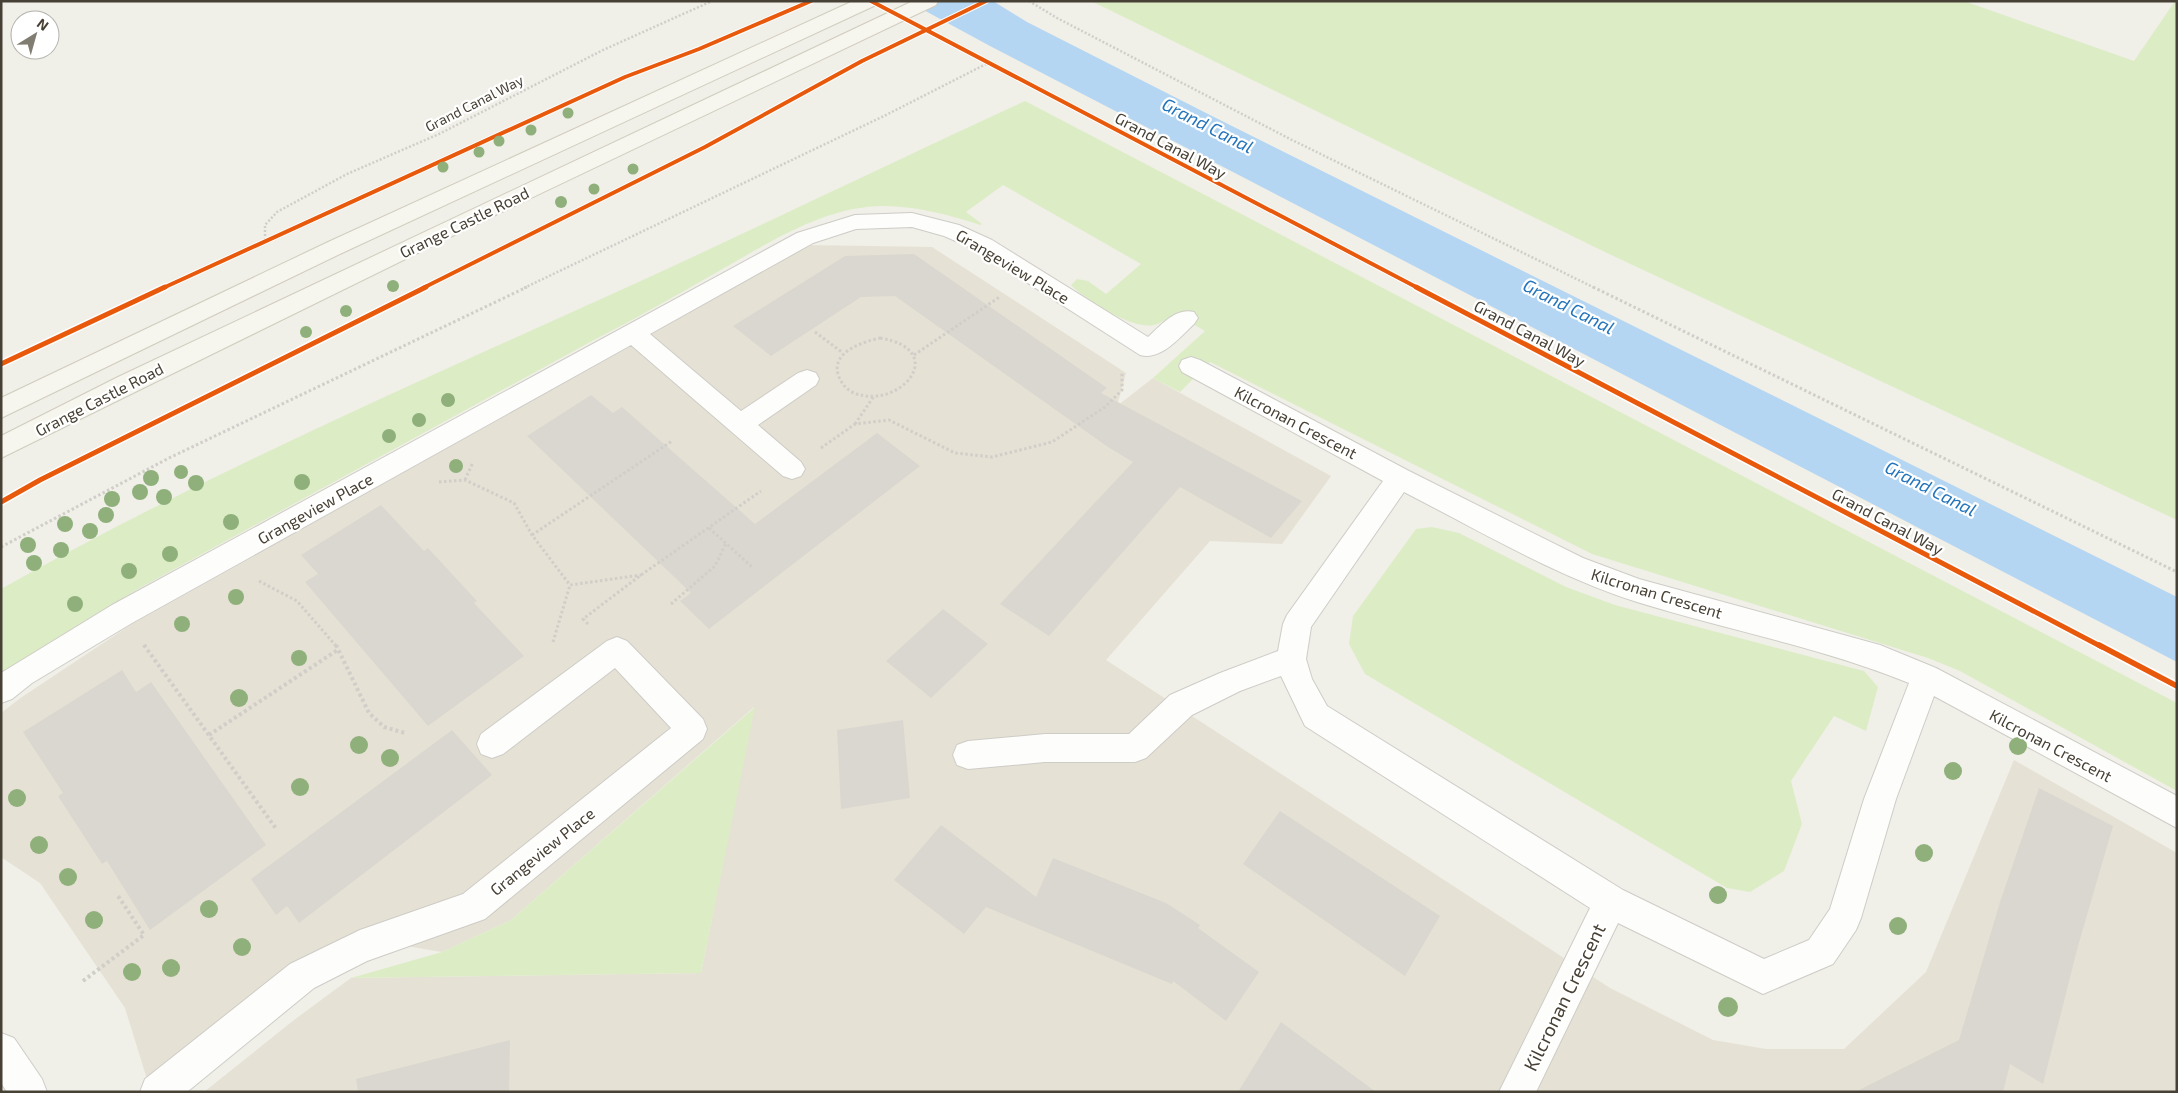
<svg xmlns="http://www.w3.org/2000/svg" width="2178" height="1093" viewBox="0 0 2178 1093" font-family="'Exo 2',sans-serif">
<style>
.residential{fill:#e5e1d5}
.green{fill:#dcedc6}
.water{fill:#b5d6f2}
.building{fill:#dad7d0}
.lines{fill:none;stroke-linecap:round;stroke-linejoin:round}
.street-casing{stroke:#ceccc6;stroke-width:2}
.secondary-casing{stroke:#d0ccbe;stroke-width:2}
.path-far2{stroke:#d1cec9;stroke-width:2.5;stroke-dasharray:2 2;stroke-linecap:butt}
.path-far1{stroke:#d1cec9;stroke-width:3;stroke-dasharray:2.5 2.5;stroke-linecap:butt}
.path{stroke:#d1cec9;stroke-width:4;stroke-dasharray:3 3;stroke-linecap:butt}
.street{fill:#fdfdfc;fill-rule:evenodd}
.secondary{fill:#f6f5ee;fill-rule:evenodd}
.cycleway-far2-casing{stroke:#fff;stroke-width:6}
.cycleway-far1-casing{stroke:#fff;stroke-width:8}
.cycleway-casing{stroke:#fff;stroke-width:9}
.cycleway-far2{stroke:#e8590c;stroke-width:4}
.cycleway-far1{stroke:#e8590c;stroke-width:5}
.cycleway{stroke:#e8590c;stroke-width:5.5}
.tree{fill:#8fb07b}
.labels{text-anchor:middle;dominant-baseline:central;stroke-width:4.5;stroke-linejoin:round;paint-order:stroke}
.far-street-label{font-size:14px;fill:#474034;stroke:#fff}
.street-label{font-size:16px;fill:#474034;stroke:#fff}
.water-label{font-size:18px;font-style:italic;fill:#2474bb;stroke:#fff}
.near-street-label{font-size:19px;fill:#474034;stroke:#fff}
</style>
<rect width="100%" height="100%" fill="#f0efe8"/>
<path class="residential" d="M805,245L932,247L1126,373L1117,406L1153,378L1331,476L1282,544L1210,541L1106,660L1610,988L1713,1040L1766,1049H1844L1926,972L2014,760L2177,853V1092H204L294,1020L351,978L701,973L754,707L511,920L442,952L406,946L343,958L151,1092L125,1008L40,883L1,857V713L22,697L132,624L629,347Z"/>
<path class="green" d="M1091,1H1964L2134,61L2175,1H2177V520L1607,253Z
M1025,101L2177,703V791L1960,671L1928,658L1592,554L1210,362L1180,392L1153,378L1205,331L1175,314C1169,317 1161,324 1154,325C1133,330 1085,300 1071,285L1077,279L1088,281L1106,294L1141,264L1003,185L966,212L982,224L980,225C950,215 919,207 887,206C825,205 771,242 719,271C677,295 635,319 592,341L138,589L33,653L1,676V589C209,472 427,378 643,280C771,221 897,160 1025,101Z
M1432,527L1459,533L1566,587L1615,605L1864,671L1878,687L1866,731L1834,716L1791,781L1802,824L1784,871L1750,892L1727,888L1365,674L1349,644L1353,616L1416,529Z
M755,707L701,973L351,978L442,952L511,920Z"/>
<path class="water" d="M907,1H993L1027,22L1208,114L2177,597V662L990,46Z"/>
<path class="building" d="M914,254L1107,388L1101,393L1302,501L1271,538L1180,487L1049,636L1000,604L1133,462L1108,447L895,296L861,297L771,356L733,326L845,256Z
M591,395L613,413L622,407L755,524L877,433L920,466L709,629L680,601L691,593L527,436Z
M381,505L424,551L428,548L477,601L474,603L524,656L428,726L305,582L318,574L301,555Z
M943,609L988,644L931,698L886,661Z
M122,670L136,692L151,682L266,845L150,930L107,861L102,864L58,796L63,793L23,732Z
M903,720L910,798L841,809L837,730Z
M452,730L492,775L299,923L287,906L276,915L251,879Z
M2039,788L2113,826L2078,946L2043,1084L2010,1064L2003,1092H1855L1959,1040L2000,902Z
M1280,811L1440,916L1405,976L1243,864Z
M941,825L1036,897L1053,858L1166,903L1200,925L1198,928L1259,972L1226,1021L1173,981L1172,984L986,907L964,934L894,880Z
M1281,1022L1376,1092H1238Z
M510,1040L509,1092H358L356,1079Z"/>
<g class="lines">
<defs>
<path id="street" d="M912,213L959,225L992,240L1148,337C1161,325 1176,307 1194,312L1198,318L1194,324C1180,337 1161,361 1140,355L976,250L944,236L912,227L856,229L813,243L650,334L741,411L798,373L807,370L816,373L819,379L816,385L758,425L801,462L805,469L801,476L792,479L783,476L631,345L132,623L32,683L12,699L1,703V673L112,605L797,233L855,215Z
M1191,357L1200,360L1409,471L1583,558L1639,579L1880,645L1936,668L2177,796V828L1934,696L1896,799L1861,918L1856,930L1833,964L1763,994L1618,923L1536,1092H1499L1590,908L1305,726L1281,676L1240,691L1192,715L1146,758L1135,762H1045L968,769L957,765L953,755L957,745L968,741L1045,734H1129L1170,695L1220,673L1278,651L1283,624L1287,615L1383,481L1182,372L1179,366L1182,360ZM1404,492C1480,531 1555,576 1637,602C1727,630 1821,647 1909,683L1864,799L1830,909L1809,940L1764,959L1623,890L1327,706L1312,679L1306,659L1311,627Z
M617,637L627,641L703,719L707,729L703,739L485,919L367,961L314,988L187,1092H140L145,1079L290,964L360,930L463,894L671,728L615,668L503,754L492,758L481,754L477,744L481,734L607,641Z
M1,1033L14,1038L42,1079L47,1092H7L1,1083Z"/>
<path id="secondary" d="M853,1H878L876,5L342,253L1,418V398L326,243Z
M913,1H938L936,5L487,219L1,458V436L118,377Z"/>
</defs>
<use href="#street" class="street-casing"/>
<use href="#secondary" class="secondary-casing"/>
<path class="path-far2" d="M1029,1L1057,18L1292,140L1595,288
M265,240V225L277,212L347,174L439,134L603,50L712,1
M524,288L886,115L988,63"/>
<path class="path-far1" d="M1593,287L2177,572
M815,332L843,353
M880,338C951,350 900,411 854,393C847,390 842,384 839,377C829,352 863,342 880,338Z
M914,355L1001,296
M855,424L874,396
M821,448L855,424L889,420L955,453L992,457L1052,442L1105,407L1122,390V372
M465,480L473,462
M439,482L465,480L514,503L532,535L570,585L641,575
M709,528L752,567
M532,535L672,441
M1,547L169,458L527,287
M259,581L297,601L337,647
M671,604L715,566L726,543
M588,624L583,619L641,575L761,491
M553,642L570,585
M144,645L145,647"/>
<path class="path" d="M144,645L277,830
M336,645L369,713L384,727L405,733
M209,735L339,649
M83,981L144,935L118,896"/>
<use href="#street" class="street"/>
<use href="#secondary" class="secondary"/>
<defs>
<path id="cycleway-far2" d="M871,1L1418,288
M163,288L625,77L699,49L811,1
M423,288L705,147L862,61L986,1"/>
<path id="cycleway-far1" d="M1416,287L2102,647
M1,364L165,287
M1,502L40,480L426,287"/>
<path id="cycleway" d="M2099,645L2177,686"/>
</defs>
<use href="#cycleway-far2" class="cycleway-far2-casing"/>
<use href="#cycleway-far1" class="cycleway-far1-casing"/>
<use href="#cycleway" class="cycleway-casing"/>
<use href="#cycleway-far2" class="cycleway-far2"/>
<use href="#cycleway-far1" class="cycleway-far1"/>
<use href="#cycleway" class="cycleway"/>
</g>
<g class="tree">
<circle cx="568" cy="113" r="5.5"/>
<circle cx="531" cy="130" r="5.5"/>
<circle cx="499" cy="141" r="5.5"/>
<circle cx="479" cy="152" r="5.5"/>
<circle cx="443" cy="167" r="5.5"/>
<circle cx="633" cy="169" r="5.5"/>
<circle cx="594" cy="189" r="5.5"/>
<circle cx="561" cy="202" r="6"/>
<circle cx="393" cy="286" r="6"/>
<circle cx="346" cy="311" r="6"/>
<circle cx="306" cy="332" r="6"/>
<circle cx="448" cy="400" r="7"/>
<circle cx="419" cy="420" r="7"/>
<circle cx="389" cy="436" r="7"/>
<circle cx="456" cy="466" r="7"/>
<circle cx="181" cy="472" r="7"/>
<circle cx="151" cy="478" r="8"/>
<circle cx="302" cy="482" r="8"/>
<circle cx="196" cy="483" r="8"/>
<circle cx="140" cy="492" r="8"/>
<circle cx="164" cy="497" r="8"/>
<circle cx="112" cy="499" r="8"/>
<circle cx="106" cy="515" r="8"/>
<circle cx="231" cy="522" r="8"/>
<circle cx="65" cy="524" r="8"/>
<circle cx="90" cy="531" r="8"/>
<circle cx="28" cy="545" r="8"/>
<circle cx="61" cy="550" r="8"/>
<circle cx="170" cy="554" r="8"/>
<circle cx="34" cy="563" r="8"/>
<circle cx="129" cy="571" r="8"/>
<circle cx="236" cy="597" r="8"/>
<circle cx="75" cy="604" r="8"/>
<circle cx="182" cy="624" r="8"/>
<circle cx="299" cy="658" r="8"/>
<circle cx="239" cy="698" r="9"/>
<circle cx="359" cy="745" r="9"/>
<circle cx="2018" cy="746" r="9"/>
<circle cx="390" cy="758" r="9"/>
<circle cx="1953" cy="771" r="9"/>
<circle cx="300" cy="787" r="9"/>
<circle cx="17" cy="798" r="9"/>
<circle cx="39" cy="845" r="9"/>
<circle cx="1924" cy="853" r="9"/>
<circle cx="68" cy="877" r="9"/>
<circle cx="1718" cy="895" r="9"/>
<circle cx="209" cy="909" r="9"/>
<circle cx="94" cy="920" r="9"/>
<circle cx="1898" cy="926" r="9"/>
<circle cx="242" cy="947" r="9"/>
<circle cx="171" cy="968" r="9"/>
<circle cx="132" cy="972" r="9"/>
<circle cx="1728" cy="1007" r="10"/>
</g>
<g class="labels">
<g class="far-street-label">
<text transform="translate(474 103) rotate(-27)">Grand Canal Way</text>
</g>
<g class="street-label">
<text transform="translate(1171 145) rotate(28)">Grand Canal Way</text>
<text transform="translate(464 222) rotate(-26)">Grange Castle Road</text>
<text transform="translate(1013 266) rotate(31)">Grangeview Place</text>
<text transform="translate(1530 333) rotate(28)">Grand Canal Way</text>
<text transform="translate(99 399) rotate(-27)">Grange Castle Road</text>
<text transform="translate(1296 422) rotate(28)">Kilcronan Crescent</text>
<text transform="translate(315 508) rotate(-29)">Grangeview Place</text>
<text transform="translate(1888 521) rotate(28)">Grand Canal Way</text>
<text transform="translate(1657 593) rotate(17)">Kilcronan Crescent</text>
<text transform="translate(2051 745) rotate(28)">Kilcronan Crescent</text>
<text transform="translate(542 851) rotate(-39)">Grangeview Place</text>
</g>
<g class="water-label">
<text transform="translate(1208 125) rotate(27)">Grand Canal</text>
<text transform="translate(1569 306) rotate(27)">Grand Canal</text>
<text transform="translate(1931 488) rotate(27)">Grand Canal</text>
</g>
<g class="near-street-label">
<text transform="translate(1564 997) rotate(-64)">Kilcronan Crescent</text>
</g>
</g>
<rect width="2178" height="1093" fill="none" stroke="#474034" stroke-width="5"/>
<g transform="translate(35 35) rotate(37)"><circle r="24" fill="#ffffff" stroke="#b5b3ae"/>
<path d="M0-4L9 19L0 12L-9 19Z" fill="#827d73"/>
<text y="-8" font-size="14" font-weight="bold" text-anchor="middle" fill="#474034">N</text>
</g>
</svg>
